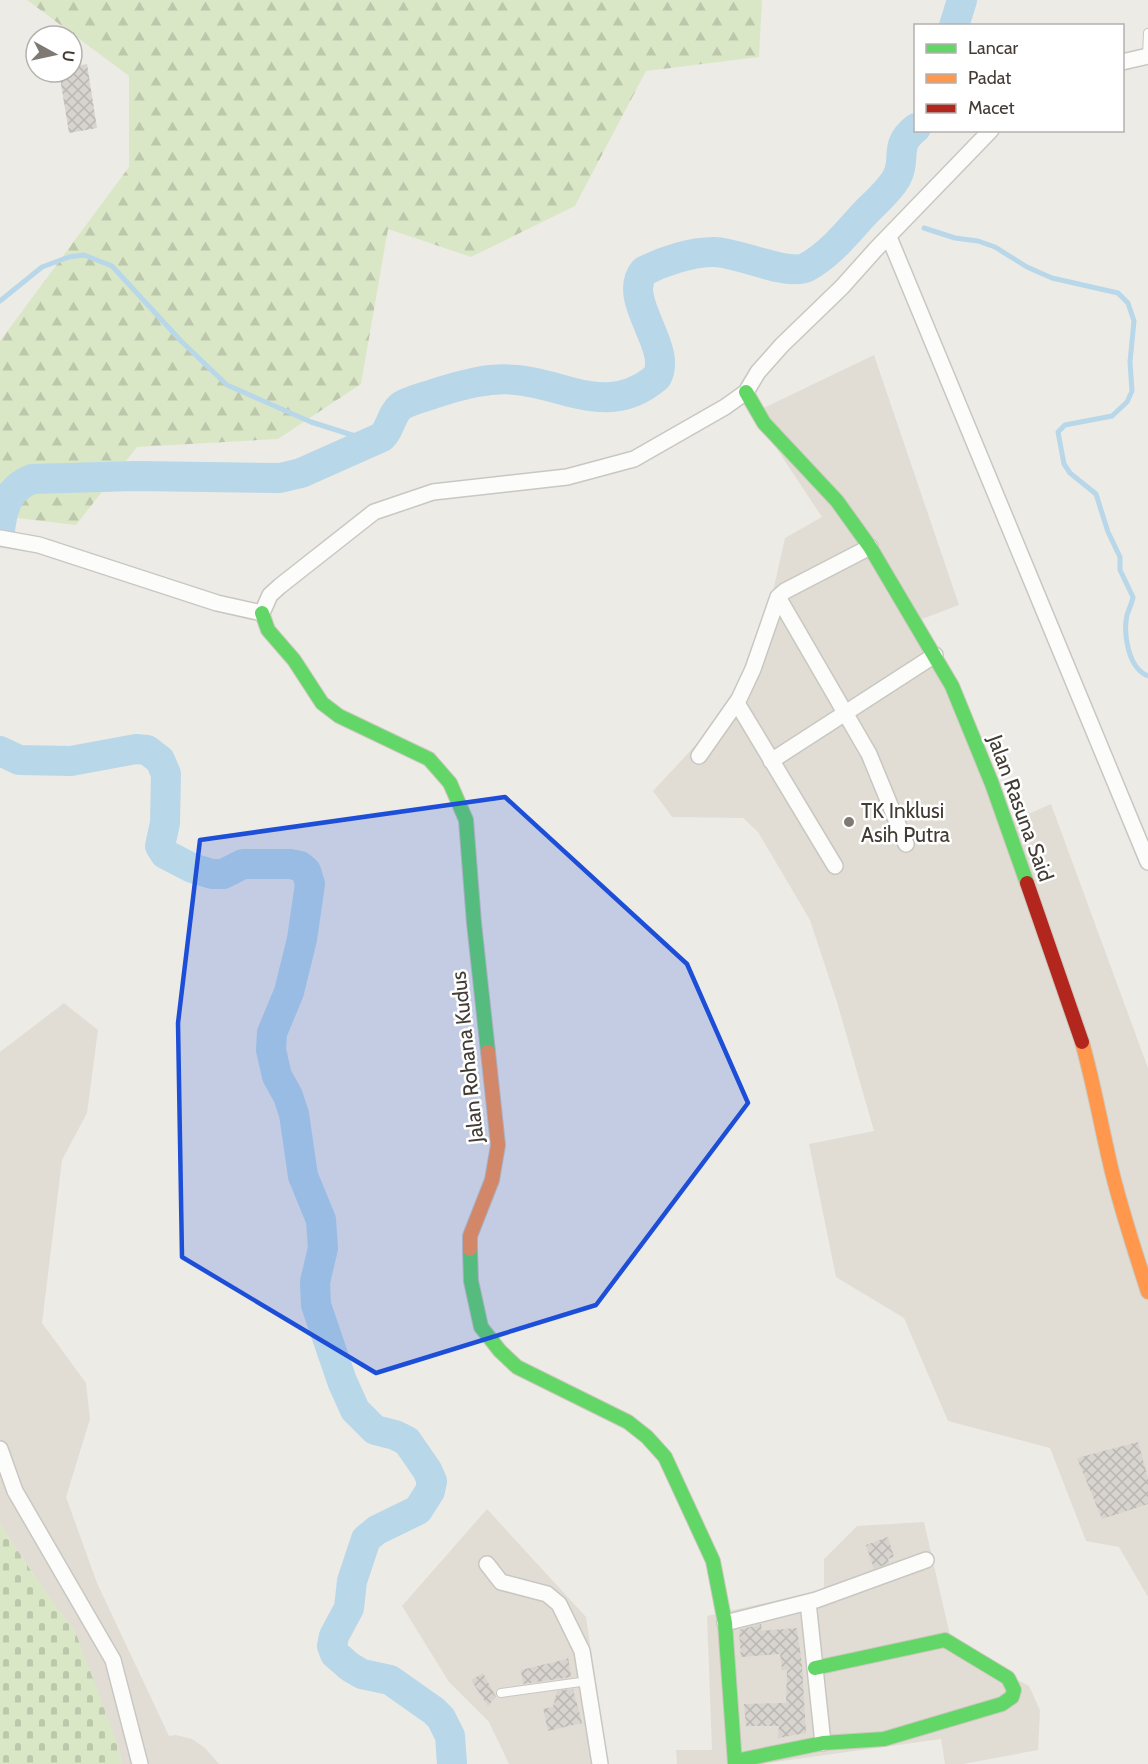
<svg xmlns="http://www.w3.org/2000/svg" width="1148" height="1764" viewBox="0 0 1148 1764" font-family="Cabin,sans-serif">
<style>
.residential{fill:#e1ddd4}
.forest{fill:url(#forest-firs)}
.cemetery{fill:url(#cemetery-stones)}
.lines{fill:none;stroke-linecap:round;stroke-linejoin:round}
.stream{stroke:#b8d7e9;stroke-width:5}
.river{stroke:#b8d7e9;stroke-width:30}
.building{fill:url(#building-cross-hatch)}
.lane-casing{stroke:#c9c7c2;stroke-width:10}
.street-casing{stroke:#c9c7c2;stroke-width:18}
.fast-casing{stroke:#ccc8be;stroke-width:16}
.slow-casing{stroke:#ccc8be;stroke-width:16}
.jam-casing{stroke:#ccc8be;stroke-width:16}
.lane{stroke:#fcfcfb;stroke-width:8}
.street{stroke:#fcfcfb;stroke-width:15}
.fast{stroke:#63d668;stroke-width:14}
.slow{stroke:#ff974d;stroke-width:14}
.jam{stroke:#b3261e;stroke-width:14}
.marked{fill:#1d4ed8;fill-opacity:0.2;stroke:#1d4ed8;stroke-width:4.5;stroke-linejoin:round}
.poi-dot{fill:#7e7972;stroke:#fff;stroke-width:2}
.labels{text-anchor:middle;dominant-baseline:central;stroke-width:5;stroke-linejoin:round;paint-order:stroke}
.street-label{font-size:21px;fill:#423c34;stroke:#fff}
.poi-label{font-size:21px;fill:#423c34;stroke:#fff;text-anchor:start}
</style>
<defs>
<pattern id="forest-firs" width="22" height="20" patternUnits="userSpaceOnUse" patternTransform="scale(1.5)"><rect width="22" height="20" fill="#dae7c7"/><path d="M5 1l3.5 6h-7zM16 11l3.5 6h-7z" fill="#bcc7ac"/></pattern>
<pattern id="cemetery-stones" width="16" height="16" patternUnits="userSpaceOnUse" patternTransform="scale(1.5)"><rect width="16" height="16" fill="#dae7c7"/><path d="M2 7V4a2 2 0 0 1 4 0v3zM10 15v-3a2 2 0 0 1 4 0v3z" fill="#bcc7ac"/></pattern>
<pattern id="building-cross-hatch" width="8" height="8" patternUnits="userSpaceOnUse" patternTransform="scale(1.5)"><rect width="8" height="8" fill="#d7d4cf"/><path d="M0 0l8 8M0 8l8-8" fill="none" stroke="#bab7b2"/></pattern>
</defs>
<rect width="100%" height="100%" fill="#edebe6"/>
<path class="residential" d="M874,355L959,605L914,622L1008,823L1051,804L1148,1068V1597L1119,1547L1086,1541L1050,1448L948,1421L904,1318L836,1277L809,1144L874,1131L837,1002L810,920L758,832L743,818L672,817L653,791L705,735L734,696L769,609L785,538L822,517L753,413Z
M64,1003L98,1030L87,1113L62,1160L42,1323L86,1383L90,1419L66,1497L97,1583L169,1736L176,1735L192,1739L205,1748L219,1764H122L118,1746L35,1577L0,1524V1052Z
M487,1509L586,1617L608,1764H509L489,1722L449,1682L402,1606Z
M924,1522L952,1644L1029,1686L1040,1710L1038,1750L963,1764H945L941,1739L761,1764H677L676,1750H712L707,1616L824,1590V1559L857,1526Z"/>
<path class="forest" d="M27,0H762L759,57L646,71L575,206L471,257L388,229L361,384L278,439L137,447L76,525L0,516V341L129,167V76Z"/>
<path class="cemetery" d="M0,1524L35,1577L75,1631L118,1746L122,1764H0Z"/>
<g class="lines">
<path class="stream" d="M924,228L955,238L978,241L995,247L1027,267L1052,278L1118,293L1128,303L1134,321L1130,362L1132,391L1127,402L1112,416L1065,425L1058,432L1064,464L1070,473L1096,494L1108,532L1120,557V570L1133,597C1132,603 1129,609 1127,615C1123,634 1128,668 1148,676
M0,301L42,267L69,257L84,255L112,266L182,342L227,385L311,422L371,441"/>
<path class="river" d="M954,26L962,0
M0,530C3,506 9,488 32,479L136,476L280,478L301,473L382,437C391,428 391,414 401,406C410,400 425,397 436,393C461,385 489,377 517,380C567,385 609,418 657,377C673,347 621,299 644,271C664,261 691,252 714,252C738,252 788,277 807,267C831,254 848,231 867,211C877,201 890,190 897,177C907,158 893,146 916,128
M0,751L19,760L71,761L136,749L147,750L160,760L166,774L165,823L160,846L165,854L192,868L212,874H223L243,864H290L300,866L306,871L310,884L302,939L289,992L272,1033L271,1050L277,1076L288,1096L294,1114L303,1176L321,1220L323,1248L315,1282L316,1305L342,1381L355,1410L375,1430L395,1435L407,1441L427,1470L432,1481L430,1491L418,1510L377,1530L366,1539L352,1581L349,1608L334,1636L332,1646L335,1654L350,1667L362,1674L390,1680L434,1711L441,1718L450,1736L452,1764"/>
</g>
<path class="building" d="M87,64L97,128L69,133L59,72H72V67Z
M1138,1442L1148,1478V1504L1102,1519L1077,1458Z
M888,1537L894,1557L888,1559L889,1563L874,1569L866,1545Z
M761,1624L762,1631L797,1628L802,1665L806,1733L778,1738L779,1726H746L744,1704L786,1703L787,1670H782L780,1654L741,1657L739,1630Z
M568,1656L571,1677L523,1684L521,1670L567,1659Z
M483,1673L496,1697L488,1706L471,1680Z
M573,1689L582,1723L548,1731L543,1709L553,1707L557,1691Z"/>
<g class="lines">
<defs>
<path id="lane" d="M1147,56L1148,33
M501,1693L588,1681"/>
<path id="street" d="M1122,62L1148,56
M889,237L1148,862
M0,538L39,545L217,603L262,613L270,595L280,586L374,512L433,492L567,477L634,459L725,407L746,392L758,372L782,345L842,287L876,249L991,130
M778,597L869,754L906,844
M737,703L835,866
M699,756L739,699L753,669L778,597L785,591L870,547
M771,761L935,655
M0,1449L15,1491L113,1660L140,1764
M487,1564L501,1582L547,1594L559,1604L582,1651L600,1764
M808,1602L823,1743
M725,1623L816,1600L926,1560"/>
<path id="fast" d="M746,392L764,423L837,501L870,547L952,686L992,784L1027,883
M262,613L268,630L294,660L322,703L339,716L429,759L450,783L466,820L474,923L488,1052
M470,1249L471,1281L481,1327L500,1351L517,1367L628,1422L647,1437L665,1457L713,1561L725,1623L735,1764
M735,1761L823,1743L884,1739L1002,1704L1012,1697L1014,1690L1008,1678L945,1640L815,1668"/>
<path id="slow" d="M1082,1042C1093,1081 1100,1120 1109,1159C1119,1204 1134,1248 1148,1292
M470,1249V1236L492,1180L498,1145L488,1052"/>
<path id="jam" d="M1027,883L1082,1042"/>
</defs>
<use href="#lane" class="lane-casing"/>
<use href="#street" class="street-casing"/>
<use href="#fast" class="fast-casing"/>
<use href="#slow" class="slow-casing"/>
<use href="#jam" class="jam-casing"/>
<use href="#lane" class="lane"/>
<use href="#street" class="street"/>
<use href="#fast" class="fast"/>
<use href="#slow" class="slow"/>
<use href="#jam" class="jam"/>
</g>
<path class="marked" d="M505,797L687,964L748,1103L596,1305L376,1373L182,1257L178,1023L200,840Z"/>
<circle class="poi-dot" cx="849" cy="822" r="6"/>
<g class="labels">
<g class="street-label">
<text transform="translate(1021 808) rotate(70)">Jalan Rasuna Said</text>
<text transform="translate(467 1057) rotate(-96)">Jalan Rohana Kudus</text>
</g>
<g class="poi-label">
<text x="861" y="810">TK Inklusi<tspan x="861" dy="24">Asih Putra</tspan></text>
</g>
</g>
<rect x="914" y="24" width="210" height="108" fill="#ffffff" stroke="#b3b1ae" stroke-width="1.5"/>
<rect x="926" y="44" width="30" height="9" fill="#63d668" stroke="#b3b1ae" stroke-width="1.5"/>
<text x="968" y="54" font-size="18" fill="#423c34">Lancar</text>
<rect x="926" y="74" width="30" height="9" fill="#ff974d" stroke="#b3b1ae" stroke-width="1.5"/>
<text x="968" y="84" font-size="18" fill="#423c34">Padat</text>
<rect x="926" y="104" width="30" height="9" fill="#b3261e" stroke="#b3b1ae" stroke-width="1.5"/>
<text x="968" y="114" font-size="18" fill="#423c34">Macet</text>
<g transform="translate(54 54) rotate(98)"><circle r="28" fill="#ffffff" stroke="#b3b1ae" stroke-width="1.5"/>
<path d="M0-4.5L10 22L0 15L-10 22Z" fill="#7e7972"/>
<text y="-9" font-size="16" font-weight="bold" text-anchor="middle" fill="#423c34">U</text>
</g>
</svg>
